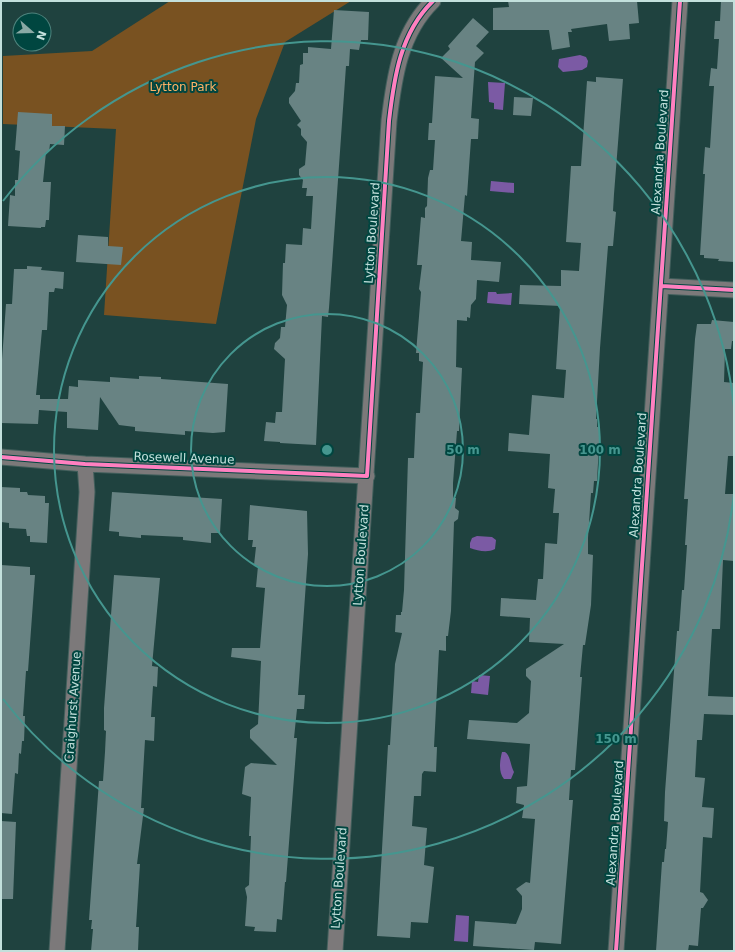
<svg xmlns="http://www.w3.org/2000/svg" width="735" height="952" viewBox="0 0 735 952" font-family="'DejaVu Sans',sans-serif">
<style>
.green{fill:#795221}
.water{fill:#7b5aa4}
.building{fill:#688383}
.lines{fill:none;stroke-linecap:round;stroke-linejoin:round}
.street-casing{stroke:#425f5c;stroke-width:17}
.street{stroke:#7c797a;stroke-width:15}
.cycleway-casing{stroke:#004640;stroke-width:6}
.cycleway{stroke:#ff80c0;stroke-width:4}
.ring{fill:none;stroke:#45968f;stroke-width:2}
.labels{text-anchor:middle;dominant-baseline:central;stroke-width:4;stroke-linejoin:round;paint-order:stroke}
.park-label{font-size:12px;fill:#fdb266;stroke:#004640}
.street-label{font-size:12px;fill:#c3e0dc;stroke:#004640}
.centre{fill:#45968f;stroke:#004640;stroke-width:2}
.ring-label{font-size:12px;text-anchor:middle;font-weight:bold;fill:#45968f;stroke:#004640;stroke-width:4;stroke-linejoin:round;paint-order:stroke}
</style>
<rect width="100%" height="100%" fill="#1f423f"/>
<path class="green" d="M170,1H351L285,42L256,119L216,324L104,315L116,129L3,124V56L92,51Z"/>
<path class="water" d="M580,55L586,57L588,61L587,67L582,70L563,72L558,67L559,59Z
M488,82L505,83L503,110L494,109V103L489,102Z
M491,181L514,183V193L490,191Z
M488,292H496L497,294L512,293L511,305L487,303Z
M477,536L492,537L496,540L495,549C488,553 478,551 470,548V543L472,538Z
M479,675L490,676L488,695L471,693L472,681L478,682Z
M502,752H505C511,756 510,765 514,772L511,779H504C498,772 500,760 502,752Z
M456,915L469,916L468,942L454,941Z"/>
<path class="building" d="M508,1H637L639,23L629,24L630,39L609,41L607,24L571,29L572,32H568L570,47L552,50L549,30H493V8L509,7Z
M721,1H734V262L718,261L719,259L704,258V255H700L705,174H703L705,147L710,148L714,86H709L711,68L717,69L719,39H714L715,21H720Z
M334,10L369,12L368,40H361L359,50L350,49L349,66H346L329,308L328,317L322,316L316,445L280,443V442L264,441L266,422L275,423L276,412H282L285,359L274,349L275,343L280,338L281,327H285L287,305L282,295L283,263H285L286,244L302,245L303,228L311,229L313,196H306L307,188H302L303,180L299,175V169L305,165L307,142L301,135V129L297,125L301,121L289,103V98L295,91L296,83H299L300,65L303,64V53H308V47L331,49Z
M473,18L489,32L476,46L484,53L475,62L471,118L479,119L478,139H471L467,196L465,195L461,241L472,242L471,260L501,262L499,282L477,280L476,299L471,305L470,318L467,317V321L457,320L456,367L462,368L459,431H457L453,483V498H456L455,508L459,511L458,519L454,522L451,611L448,636H446V651L439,650L434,747H437L436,772L424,771L422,774L421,796H414L412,826L427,828L424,865L434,867L428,923L411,922L410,938L377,936L388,745H390L395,664L402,633L395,632L396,615H401V612H402L404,590L408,458H414L416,413H420L423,362L419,361V353H416L421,292L419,289L422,265H417L421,217L425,218V208L427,206L428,178L430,170H433L435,140H428L429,123H432L435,76L463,78L441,58L450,49L448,46Z
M596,77L623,79L614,194L613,211L616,212L613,246H608L600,348L596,419H597V427H600L597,481H594L593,493H591L588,538V554L593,555L591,605L585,645H583L580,677H582L575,770H571L569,800H573L561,944L535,942L534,950L473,946L475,921L516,924L522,909V896L516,889L526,882L530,883L535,819L522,818L524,805L516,803L517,787L527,786L530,744L467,739L469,720L517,723L529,713L531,681L526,676V669L564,644L529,642L530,618L500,616L501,598L536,600L538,579H543L545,543L557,544L559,513H553L555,489L548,488L550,454L508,451L509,433L529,435L532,395L564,398L566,370L556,369L560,306L519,304L520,285L561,286V270L579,271L581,243L566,242L571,166H581L587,81L596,82Z
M514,97L533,98L531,116L513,115Z
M18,112L52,114V126H65L64,145L50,144L49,152H46L43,182H51L49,220H46L45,227H41V228L8,226L10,195L15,196V180H18L20,151L15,150Z
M78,235L108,237V246L123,247L121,265L76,262Z
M27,266L42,267L41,270L64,272L63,289L55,288L54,292H49L47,330H42L36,395H40V399H68L69,386L78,387V380L110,382V377L139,379V376L161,377V379L228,384L225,432L213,433L185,431V435L135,431V427L119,425L100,397L98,430L67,428V412L39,410L38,424L1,423V373L6,304H12L14,269H27Z
M712,320L734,322V341H732L731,349H725L724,382L734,383V456H728L725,494H734V561L723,560L720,629H712L708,696L734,697V715L704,714L702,740H697L695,777L705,778L702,807L714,808L712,838L703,837L700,892L703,893L708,900L703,908H701L698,946L689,945L688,951H656L662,862H664L665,849H666L668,822L664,821L665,792L677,631H679L682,590H684L687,545H685L688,499H684L695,339L697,324H711Z
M1,487L20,488V492H27L28,495L45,496V503H49L47,543L30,542V536H27L26,529L9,528V523L1,522Z
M112,492L222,499L220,533H211V543L183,540V537L141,535V538L119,536V532L109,531Z
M250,505L307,511L308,554L298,695H305L304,709H297L294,738H297L286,882H285L282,920L277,919L276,932L254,931L255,927L245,926L247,897L245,888L249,885L251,836H249L251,797L242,794L245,767L251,763L277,765L250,738V730L258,724L261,661L231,657L232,648H260L265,588L256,587L258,566L254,565L256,547H252L253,540H248Z
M1,565L30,567V575H35L28,671H26L23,716H25L24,741H22L21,754L19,753L18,774L15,773L12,814L1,813Z
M114,575L160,578L152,666L158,667L157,687L153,686L151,717H155L154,741L145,740L141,808H144L137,864H140L136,927H139L138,951H91L93,929H91L92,920H89L99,781H103L105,752L106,731L104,730V708Z
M1,821L16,822L13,899H1Z"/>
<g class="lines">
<defs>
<path id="street" d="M661,286L734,290
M1,457L85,464L367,476
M57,951L87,492L85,464
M335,951L389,121C394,78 400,33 433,1
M616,951L680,1"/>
</defs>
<use href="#street" class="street-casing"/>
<use href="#street" class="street"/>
<defs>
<path id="cycleway" d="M661,286L734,290
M1,457L85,464L367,476L389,121C394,78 400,33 433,1
M616,951L680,1"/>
</defs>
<use href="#cycleway" class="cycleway-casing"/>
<use href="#cycleway" class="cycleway"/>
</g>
<g class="ring">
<circle cx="327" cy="450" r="136"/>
<circle cx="327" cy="450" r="273"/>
<path d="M734 493A409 409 0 0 1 3 699M3 201A409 409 0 0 1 734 407"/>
</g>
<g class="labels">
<g class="park-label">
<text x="183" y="87">Lytton Park</text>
</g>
<g class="street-label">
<text transform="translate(660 152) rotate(-86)">Alexandra Boulevard</text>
<text transform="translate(372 233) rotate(-86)">Lytton Boulevard</text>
<text transform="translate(184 458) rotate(2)">Rosewell Avenue</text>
<text transform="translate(638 475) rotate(-86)">Alexandra Boulevard</text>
<text transform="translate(361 555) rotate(-86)">Lytton Boulevard</text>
<text transform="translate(73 707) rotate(-86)">Craighurst Avenue</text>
<text transform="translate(615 823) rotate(-86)">Alexandra Boulevard</text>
<text transform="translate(339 878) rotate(-86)">Lytton Boulevard</text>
</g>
</g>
<circle cx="327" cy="450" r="6" class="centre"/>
<g class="ring-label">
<text x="463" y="454">50 m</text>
<text x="600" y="454">100 m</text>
<text x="616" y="743">150 m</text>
</g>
<rect width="735" height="952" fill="none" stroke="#c3e0dc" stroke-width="4"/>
<g transform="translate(32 32) rotate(110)"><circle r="19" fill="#004640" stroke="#4e847e"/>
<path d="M0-3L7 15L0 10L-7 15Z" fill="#8aa9a5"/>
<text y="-6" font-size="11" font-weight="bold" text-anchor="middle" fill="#c3e0dc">N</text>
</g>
</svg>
